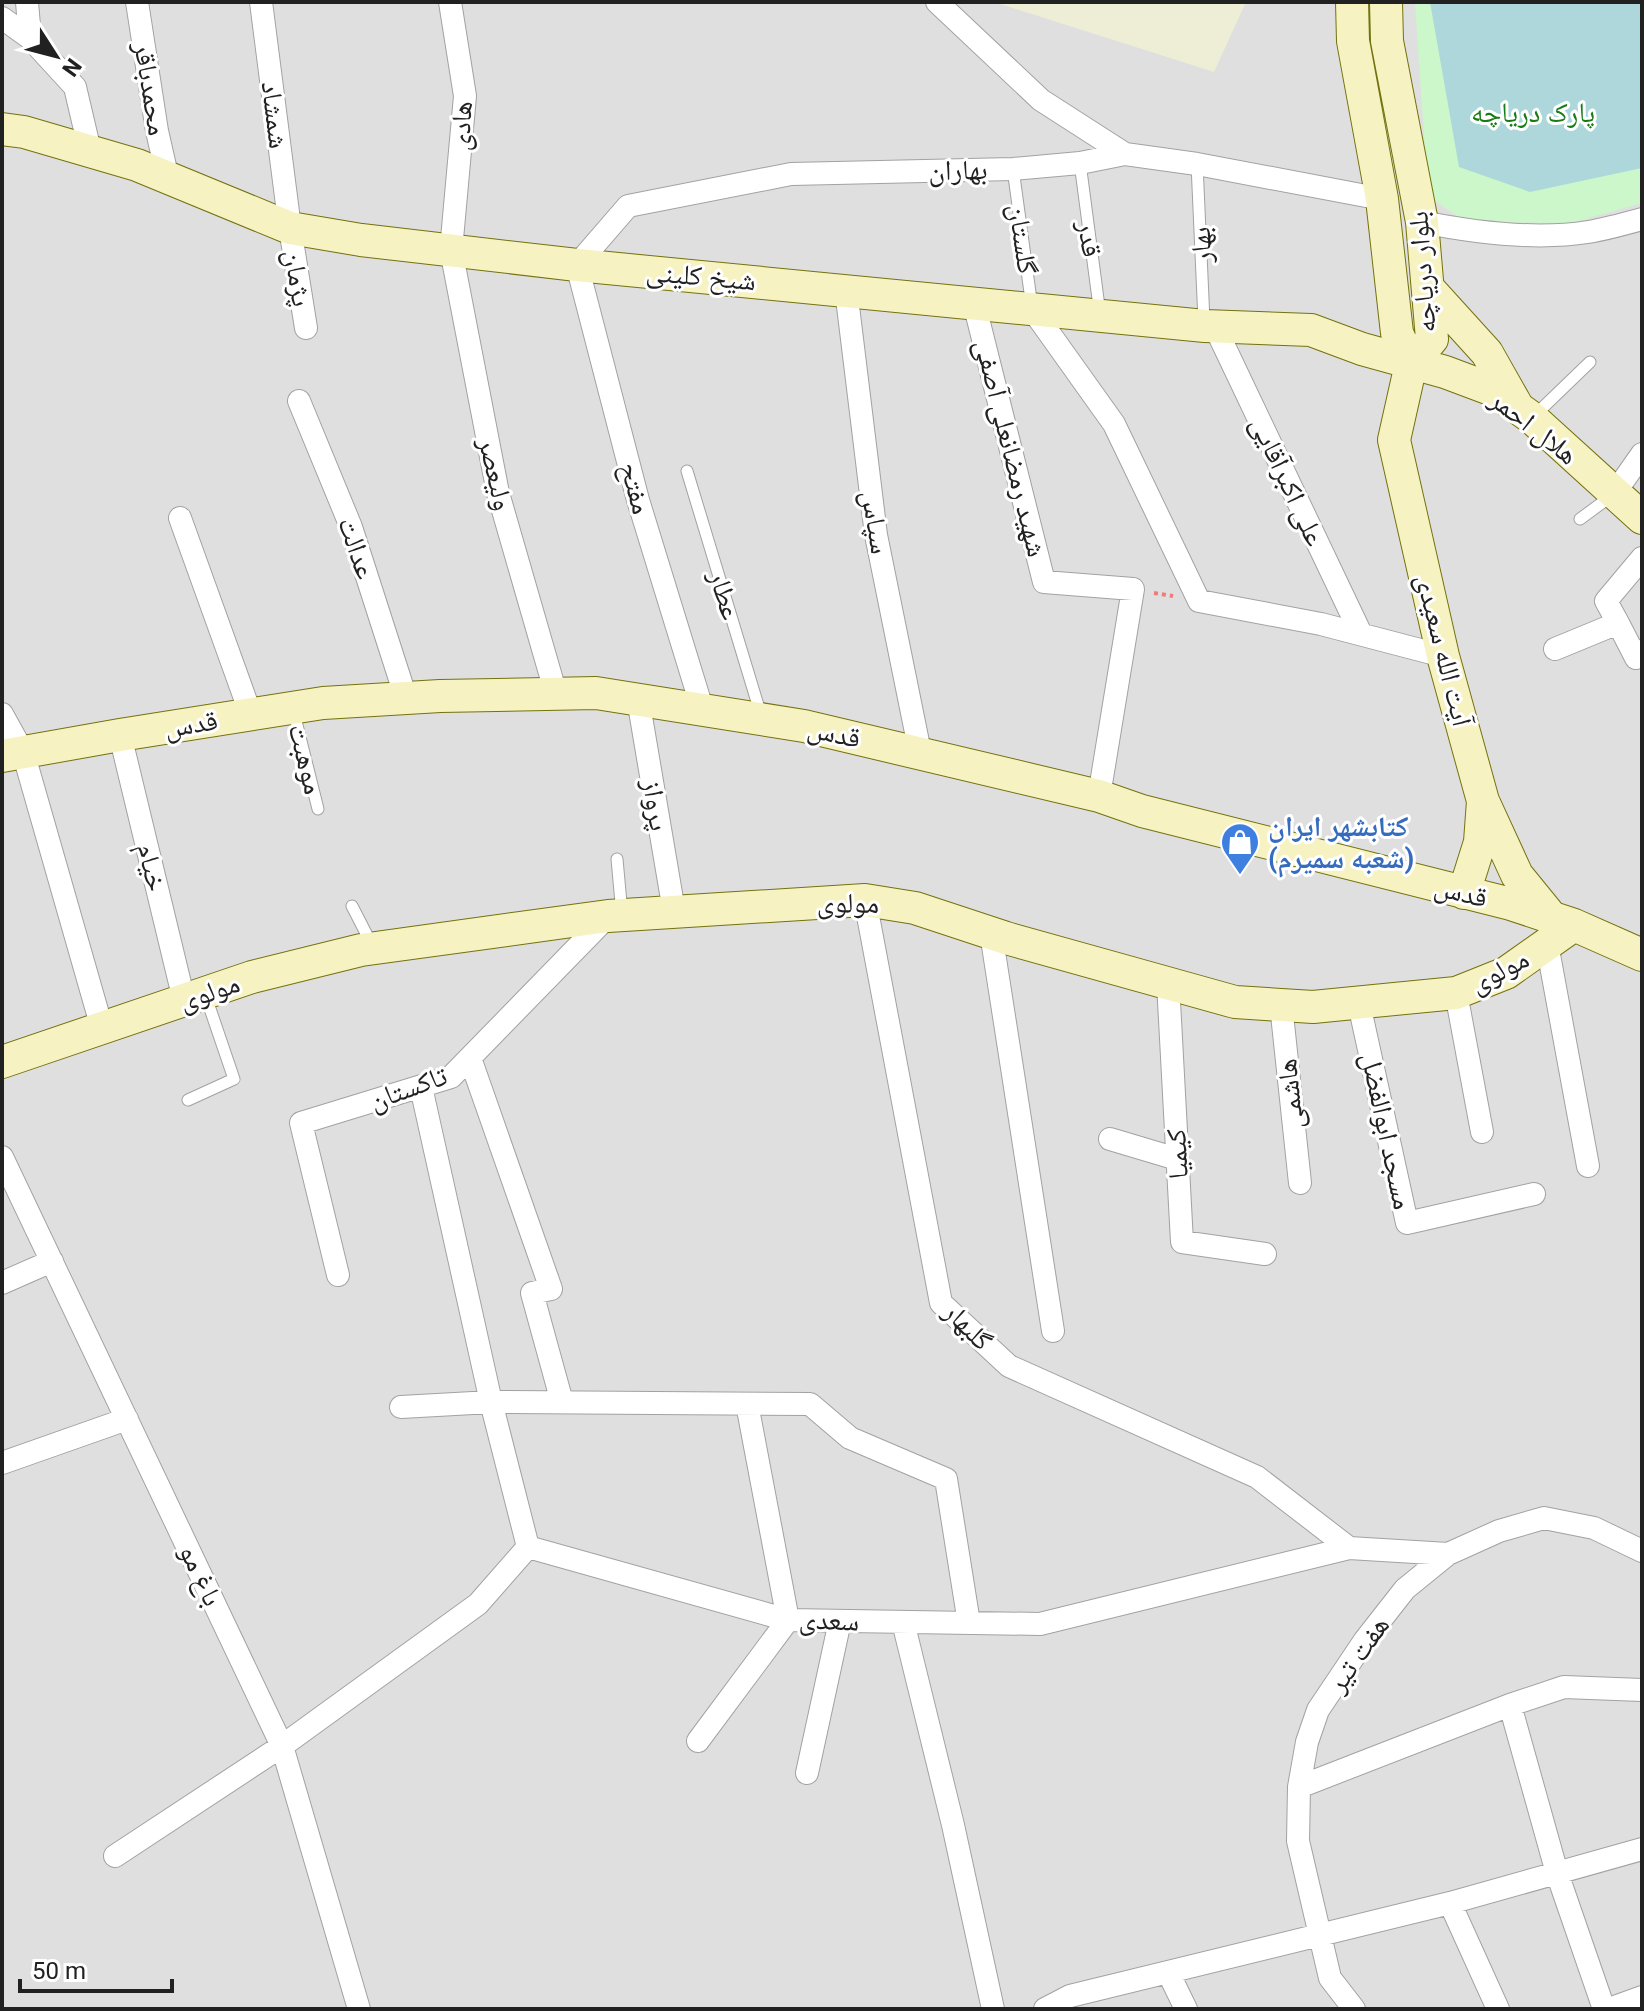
<svg xmlns="http://www.w3.org/2000/svg" width="1644" height="2011" viewBox="0 0 1644 2011" font-family="Roboto,'Noto Naskh Arabic',sans-serif">
<style>
.residential{fill:#dfdfdf}
.farmland{fill:#eeedd6}
.park{fill:#ccf7ca}
.water{fill:#add7db}
.lines{fill:none;stroke-linecap:round;stroke-linejoin:round}
.lane-casing{stroke:#a2a2a2;stroke-width:13}
.street-casing{stroke:#a2a2a2;stroke-width:24}
.secondary-casing{stroke:#74720d;stroke-width:34}
.path{stroke:#f17a7d;stroke-width:4;stroke-dasharray:4 4;stroke-linecap:butt}
.lane{stroke:#fff;stroke-width:11}
.street{stroke:#fff;stroke-width:22}
.secondary{stroke:#f6f2c2;stroke-width:32}
.labels{text-anchor:middle;dominant-baseline:central;stroke-width:6;stroke-linejoin:round;paint-order:stroke}
.street-label{font-size:28px;fill:#212121;stroke:#fff}
.park-label{font-size:28px;fill:#187b14;stroke:#fff}
.shop-label{font-size:28px;font-weight:bold;fill:#366cbe;stroke:#fff;text-anchor:start}
</style>
<rect width="100%" height="100%" fill="#f1ede9"/>
<path class="residential" d="M2,2H1642V2009H2Z"/>
<path class="farmland" d="M994,2H1246L1214,72Z"/>
<path class="park" d="M1415,2H1642V203L1571,223L1466,222L1428,196Z"/>
<path class="water" d="M1430,2H1642V168L1530,192L1459,167Z"/>
<g class="lines">
<defs>
<path id="lane" d="M1080,163L1100,314
M1197,164L1204,321
M1013,169L1032,307
M1533,417L1590,362
M687,471L761,715
M1580,519L1614,494
M293,709L318,809
M617,859L622,914
M352,906L372,945
M188,1100L234,1079L205,994"/>
<path id="street" d="M27,2L30,38
M137,2L157,131L167,175
M261,2L290,228L306,328
M450,2L465,96L451,250L498,493L556,694
M937,2L1041,100L1125,154
M2,18L30,38L75,87L90,151
M1422,222C1472,232 1537,240 1588,232C1606,229 1624,224 1642,219
M846,290L876,535L920,752
M974,303L1044,582L1133,589L1099,796
M1032,309L1114,424L1199,601L1321,624L1443,656
M1215,327L1361,634
M299,401L351,527L406,698
M1614,494L1642,454
M180,518L251,715
M1618,623L1606,601L1642,558
M1555,649L1618,623L1636,658L1642,651
M638,699L674,911
M702,708L638,500L577,265L628,206L791,174L1013,169L1080,163L1125,154L1197,164L1382,199
M2,714L23,752L102,1028
M120,735L184,1000
M865,900L941,1303L1009,1366L1257,1477L1349,1548
M991,933L1053,1331
M1547,944L1588,1166
M1168,983L1182,1242L1265,1254
M1456,993L1482,1132
M1359,1004L1407,1223L1534,1194
M1281,1005L1300,1183
M470,1058L551,1289L532,1293L562,1402
M421,1087L491,1402L528,1547
M1110,1139L1177,1159
M2,1157L282,1746L359,2009
M338,1275L301,1123L451,1077L608,916
M2,1283L52,1261
M401,1407L491,1402L810,1404L850,1438L946,1479L969,1623
M2,1463L127,1419
M903,1622L953,1825L993,2009
M1510,1705L1557,1873L1604,2009
M698,1741L788,1620L747,1404
M807,1773L840,1621
M1299,1787L1510,1705L1564,1687L1642,1690
M115,1856L282,1746L478,1604L528,1547L788,1620L1040,1624L1349,1548L1448,1554
M1450,1903L1498,2009
M1168,1972L1186,2009
M1045,2009L1070,1996L1450,1903L1642,1849
M1354,2009L1330,1978L1298,1841L1299,1787L1307,1742L1318,1710L1365,1640L1405,1589L1448,1554L1499,1531L1544,1518L1594,1528L1642,1551
M1609,2009L1642,1997"/>
<path id="secondary" d="M1352,2L1353,41L1382,199L1397,333L1411,364
M1386,2L1387,41L1422,222L1432,339L1411,364L1394,440L1443,656L1483,801L1517,875L1552,918
M2,129L24,132L137,165L290,228L361,240L577,265L1205,326L1311,330L1362,349L1445,372L1493,390L1532,418L1642,518
M1428,288L1487,353L1517,406
M2,756L120,735L323,703L440,696L596,693L804,726L1099,796L1142,811L1511,904L1574,925L1642,955
M1464,893L1480,842L1483,801
M2,1062L252,977L361,950L608,916L865,900L915,908L1006,938L1235,1002L1313,1007L1456,993L1506,973L1574,925"/>
</defs>
<use href="#lane" class="lane-casing"/>
<use href="#street" class="street-casing"/>
<use href="#secondary" class="secondary-casing"/>
<path class="path" d="M1154,593L1173,596"/>
<use href="#lane" class="lane"/>
<use href="#street" class="street"/>
<use href="#secondary" class="secondary"/>
</g>
<defs>
<symbol id="shop-pin" viewBox="-11 -11 22 30"><path d="M0 17L-7.5 6A9.5 9.5 0 1 1 7.5 6Z" fill="#3f7fe0" stroke="#fff"/><path d="M-5-2.5h2.3a2.7 3.5 0 0 1 5.4 0H5L5.5 6h-11ZM-1.5-2.5h3a1.5 2.3 0 0 0-3 0Z" fill="#fff"/></symbol>
</defs>
<g fill-rule="evenodd">
<use href="#shop-pin" x="1218" y="820" width="44" height="60"/>
</g>
<g class="labels">
<g class="street-label">
<text transform="translate(151 89) rotate(81)">محمدباقر</text>
<text transform="translate(275 115) rotate(83)">شمشاد</text>
<text transform="translate(461 126) rotate(-87)">هادی</text>
<text transform="translate(958 170) rotate(-1)">بهاران</text>
<text transform="translate(1023 239) rotate(82)">گلستان</text>
<text transform="translate(1090 239) rotate(82)">قدر</text>
<text transform="translate(1201 245) rotate(-93)">بهار</text>
<text transform="translate(1422 272) rotate(-94)">بلوار دریاچه</text>
<text transform="translate(701 276) rotate(5)">شیخ کلینی</text>
<text transform="translate(298 278) rotate(81)">پژمان</text>
<text transform="translate(1534 427) rotate(38)">هلال احمر</text>
<text transform="translate(1011 448) rotate(76)">شهید رمضانعلی آصفی</text>
<text transform="translate(496 474) rotate(77)">ولیعصر</text>
<text transform="translate(1288 481) rotate(65)">علی اکبرآقایی</text>
<text transform="translate(636 488) rotate(75)">مفتح</text>
<text transform="translate(876 522) rotate(81)">سپاس</text>
<text transform="translate(357 548) rotate(71)">عدالت</text>
<text transform="translate(725 595) rotate(73)">عطار</text>
<text transform="translate(1444 650) rotate(76)">آیت الله سعیدی</text>
<text transform="translate(191 724) rotate(-9)">قدس</text>
<text transform="translate(834 733) rotate(12)">قدس</text>
<text transform="translate(306 759) rotate(76)">موهبت</text>
<text transform="translate(656 805) rotate(81)">پرواز</text>
<text transform="translate(152 867) rotate(76)">خیام</text>
<text transform="translate(1461 892) rotate(14)">قدس</text>
<text transform="translate(848 903) rotate(1)">مولوی</text>
<text transform="translate(1499 971) rotate(-28)">مولوی</text>
<text transform="translate(209 992) rotate(-19)">مولوی</text>
<text transform="translate(408 1088) rotate(-20)">تاکستان</text>
<text transform="translate(1290 1094) rotate(-96)">هاشمی</text>
<text transform="translate(1387 1131) rotate(78)">مسجد ابوالفضل</text>
<text transform="translate(1177 1154) rotate(-93)">کیمیا</text>
<text transform="translate(968 1326) rotate(45)">گلبهار</text>
<text transform="translate(201 1575) rotate(65)">باغ مو</text>
<text transform="translate(829 1620) rotate(2)">سعدی</text>
<text transform="translate(1358 1654) rotate(-55)">هفت تیر</text>
</g>
<g class="park-label">
<text x="1533" y="112">پارک دریاچه</text>
</g>
<g class="shop-label">
<text x="1268" y="826">کتابشهر ایران<tspan x="1268" dy="32">(شعبه سمیرم)</tspan></text>
</g>
</g>
<rect width="1644" height="2011" fill="none" stroke="#212121" stroke-width="8"/>
<g transform="translate(56 56) rotate(126)" stroke="#ffffff" stroke-width="6" paint-order="stroke">
<path d="M0-6L14 30L0 20L-14 30Z" fill="#212121"/>
<text y="-12" font-size="22" font-weight="bold" text-anchor="middle" fill="#212121">N</text>
</g>
<path d="M20 1979v12h152v-12" fill="none" stroke="#212121" stroke-width="4"/>
<text x="32" y="1979" font-size="24" fill="#212121" stroke="#ffffff" stroke-width="6" paint-order="stroke">50 m</text>
</svg>
